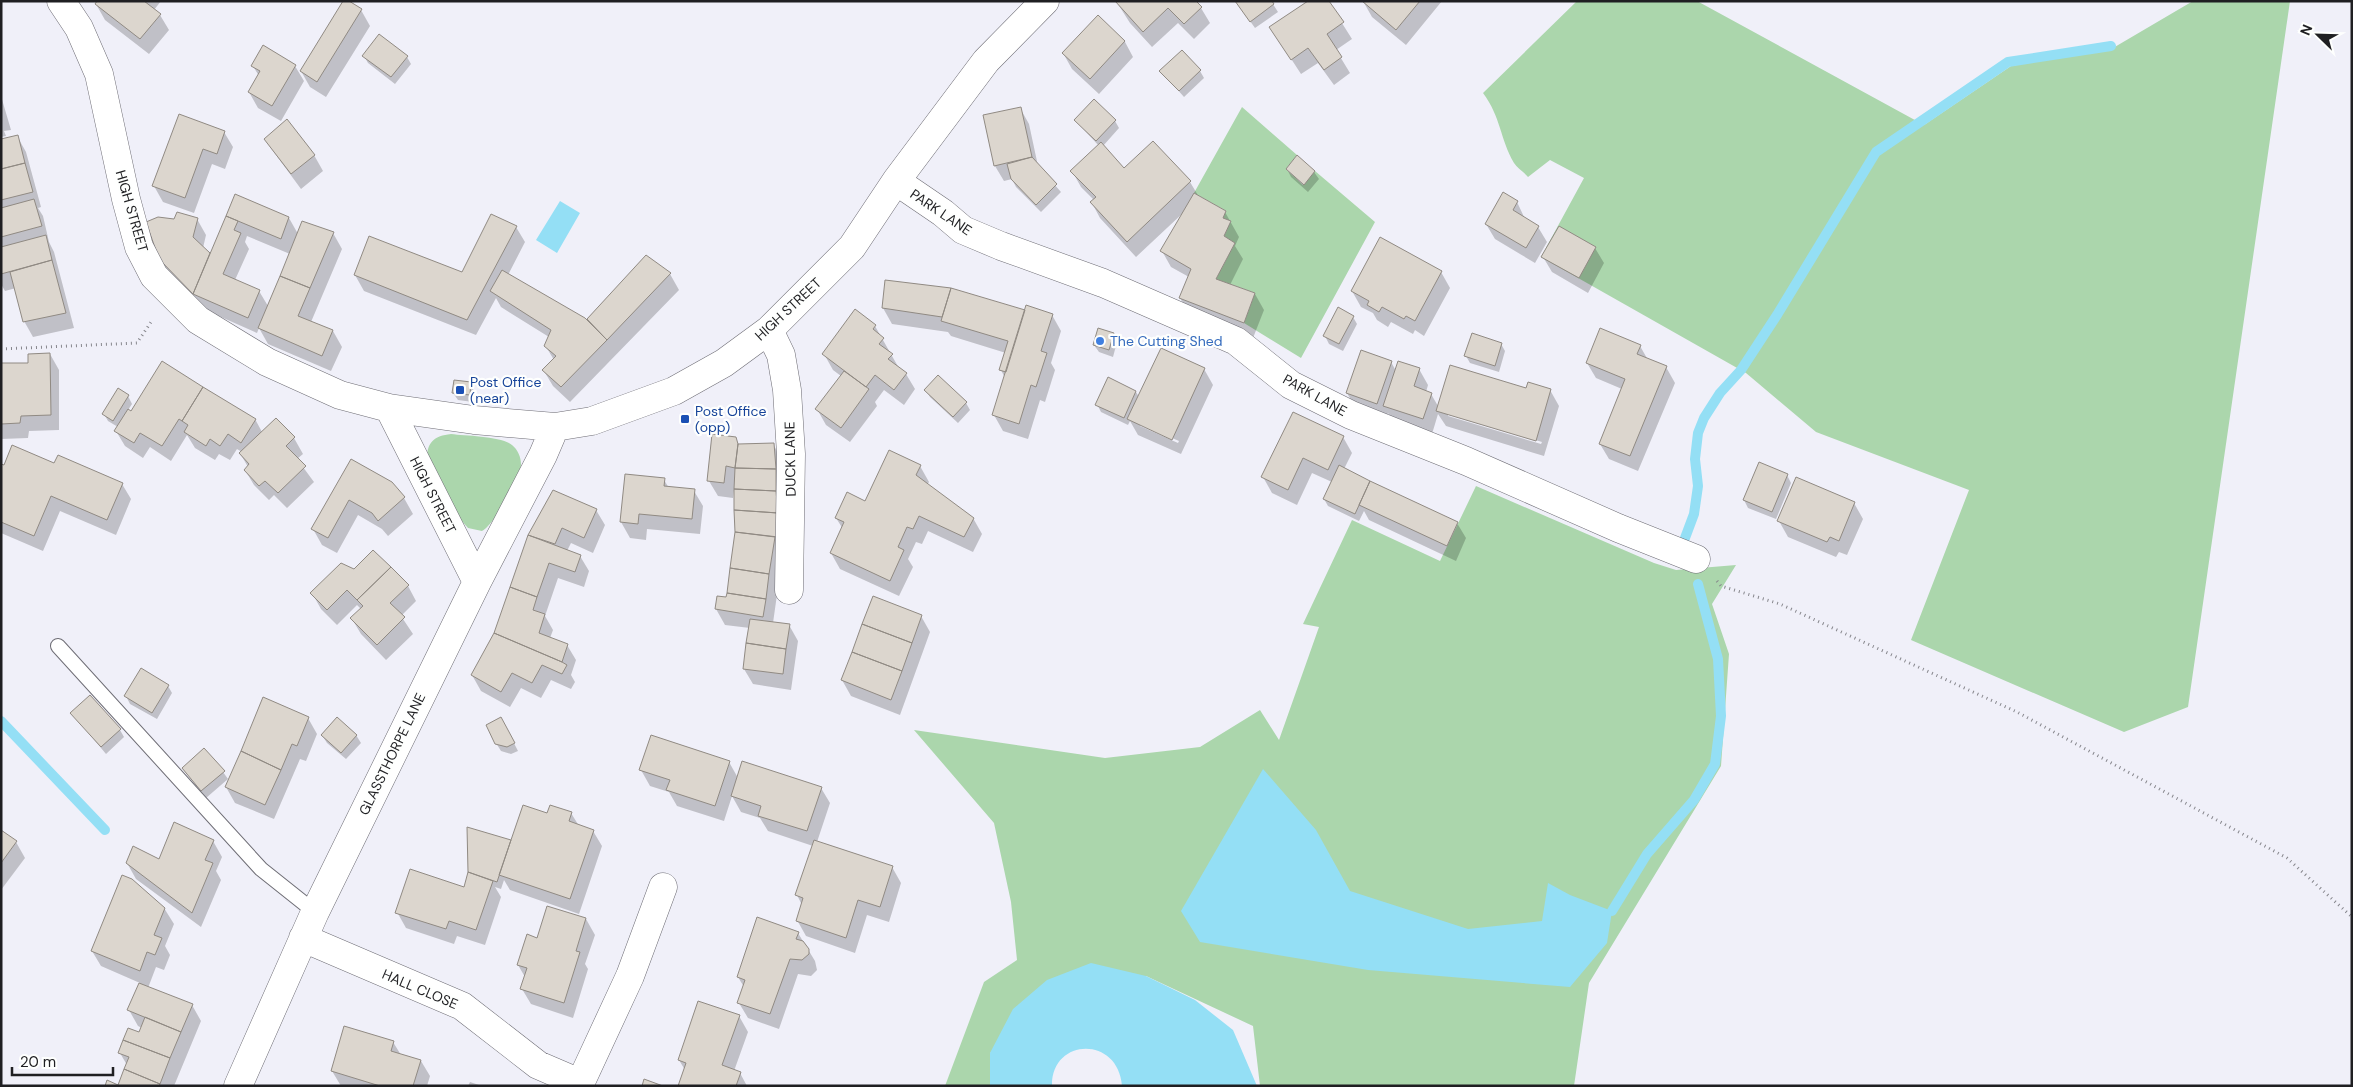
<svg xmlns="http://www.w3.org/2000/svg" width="2353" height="1087" viewBox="0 0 2353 1087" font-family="'DM Sans',sans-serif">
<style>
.green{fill:#abd6ac}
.water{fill:#94dff5}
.shadow{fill:#0003;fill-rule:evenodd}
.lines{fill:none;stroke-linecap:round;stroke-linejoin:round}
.stream{stroke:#94dff5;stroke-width:10}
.building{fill:#dcd6ce;stroke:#908a83}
.service-casing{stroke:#6e6d75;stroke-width:16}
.minor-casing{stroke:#6e6d75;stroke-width:29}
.path{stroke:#86868c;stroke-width:3;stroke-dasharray:1 4;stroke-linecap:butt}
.service{stroke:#fff;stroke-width:14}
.minor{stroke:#fff;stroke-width:28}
.shop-dot{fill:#3f7fe0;stroke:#fefffe;stroke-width:2}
.transit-dot{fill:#1a4fb4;stroke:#fefffe;stroke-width:2}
.labels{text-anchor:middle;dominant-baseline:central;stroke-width:4.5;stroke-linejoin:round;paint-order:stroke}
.street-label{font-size:14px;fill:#1f1f22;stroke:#fefffe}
.shop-label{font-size:14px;fill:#366cbe;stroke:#fefffe;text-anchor:start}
.transit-label{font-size:14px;fill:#164399;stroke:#fefffe;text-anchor:start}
</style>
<rect width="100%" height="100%" fill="#f0f0f9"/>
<path class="green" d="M1577,1H1697L1924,125L2011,66L2113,48L2193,1H2290L2188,707L2124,732L1911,640L1969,490L1816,432L1746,373L1541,257L1584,178L1550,160L1528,177C1524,172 1517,168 1514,163C1500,139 1501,117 1483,93Z
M1242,107L1297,155L1286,169L1303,185L1315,171L1375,222L1301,358L1244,323L1255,293L1216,279L1235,243L1224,236L1231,221L1223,218L1226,211L1194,193Z
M451,434C466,436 501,436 512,445C518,450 521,457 521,465C520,479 494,525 482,531L468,528L461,520L427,459C427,442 434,436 451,434Z
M1476,486L1654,563L1676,570L1736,565L1712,604L1729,654L1721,766L1589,983L1574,1086H1260L1253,1026L1146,976L990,1053V1086H945L984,982L1017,960L1011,902L994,823L914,730L1105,758L1200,747L1260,710L1279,740L1319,627L1303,624L1352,520L1440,561Z"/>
<path class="water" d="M560,201L580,213L557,253L536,240Z
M1263,769L1316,830L1350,891L1468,929L1542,921L1548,883L1570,895L1612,911L1607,943L1570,987L1368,970L1200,942L1181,911Z
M1091,963L1146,976L1195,1000L1233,1030L1257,1086H1122C1118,1035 1051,1038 1052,1086H990V1053L1013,1009L1047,980Z"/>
<path class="shadow" d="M98,1H161L154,10L160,15L169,30L149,54L105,20L96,4Z
M347,1L361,10L370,26L326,97L310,87L301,71Z
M1116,1L1201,8L1210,23L1194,39L1178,23L1152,47L1130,23Z
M1271,1L1278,12L1255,28L1240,7Z
M1328,1L1352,39L1336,50L1350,73L1334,85L1318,63L1301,74L1271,28Z
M1363,1H1442L1406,45L1372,17Z
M1098,17L1125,42L1133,57L1099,94L1072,69L1063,53Z
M364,56L407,57L411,64L395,84L368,63Z
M253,66H295L304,81L281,121L258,108L249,92L259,76Z
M1161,71H1200L1204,78L1184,97Z
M1,96L11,130L4,131L6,136L1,137Z
M1020,108L1029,124L1038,166L1061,192L1041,212L1016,187L1012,179L1004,181L995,166Z
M1075,120L1115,121L1119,128L1103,146L1123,170L1153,143L1190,182L1199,197L1225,212L1239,237L1235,246L1243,259L1230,285L1255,294L1264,310L1253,338L1189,313L1180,298L1189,277L1171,267L1162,251L1183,213L1136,257L1100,218L1092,203L1094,200L1081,187L1072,171L1099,146Z
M224,132L233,147L225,169L212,164L194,213L163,202L154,186Z
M17,136L26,152L41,207L38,208L43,216L49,242L54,252L74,328L33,337L24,321L16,288L5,291L1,284V140Z
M265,140L314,155L323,171L301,189Z
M1287,169L1314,172L1319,179L1308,192L1291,177Z
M236,196L289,218L298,234L333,233L342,249L311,322L333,331L342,347L331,371L268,344L259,328L257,333L203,309L169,274L160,258L175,220L197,219L206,235L203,248L211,255ZM247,236L290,254L268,306L259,291L235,280L249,249L245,242Z
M1517,202L1525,219L1538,227L1547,242L1535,263L1495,239L1486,224Z
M516,227L525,242L508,275L586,320L646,257L670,274L679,290L570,402L553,386L544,371L554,360L545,345L549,337L501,307L496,298L476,335L364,291L355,275L463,273Z
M1381,239L1441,272L1450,288L1424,336L1415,330L1413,334L1391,322L1388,327L1377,320L1373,313L1361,307L1352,291Z
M1595,248L1604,263L1588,293L1552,272L1543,257Z
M886,281L951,289L1026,311L1052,315L1061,331L1051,363L1055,370L1045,402L1040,400L1028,439L1003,431L994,415L1005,378L1001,370L1006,353L951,336L948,332L892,324L883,308Z
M1353,317L1357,324L1343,351L1329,344L1325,336Z
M875,326L900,370L906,374L915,389L904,405L884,390L875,402L877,406L850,442L826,425L817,409L841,376L833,370L824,354Z
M1113,334L1117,342L1113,357L1099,352L1094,345Z
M1501,344L1505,351L1499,372L1470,363L1466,356Z
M1640,346L1648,360L1666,367L1675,383L1638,471L1609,459L1600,444L1622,389L1596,378L1587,363Z
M50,354L59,370V430L29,431L28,438L1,439V365H29Z
M1391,362L1396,371L1419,369L1428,385L1426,392L1431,394L1438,406L1527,389L1550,390L1559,406L1544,456L1446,426L1438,414L1432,434L1393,421L1388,413L1386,419L1356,409L1347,393ZM1448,413L1542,442L1541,444L1448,416Z
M1204,369L1213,385L1181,454L1138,435L1130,421L1128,425L1101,412L1097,404L1136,392L1139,397ZM1140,424L1179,441L1178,443L1140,426Z
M470,383L474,391L473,402L458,400L453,393Z
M926,390L966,403L970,410L958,423L930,397Z
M128,396L132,404L128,410L131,413L255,419L262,432L294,438L303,454L297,459L314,482L287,508L274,495L269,500L254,485L245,470L248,467L240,453L242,452L237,449L230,460L219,454L215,460L195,448L187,435L171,461L150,447L143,458L125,446L116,431L118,427L108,421L104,414Z
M1343,437L1352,453L1344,469L1457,523L1466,538L1456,561L1369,520L1364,511L1359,521L1328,506L1324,499L1332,482L1312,473L1297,505L1272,493L1263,477Z
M735,438L739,445L773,444L782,460L783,552L773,623L789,625L798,641L791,690L753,684L744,669L750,628L725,625L716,609L727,599L736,533L737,482L735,481L733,498L718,496L709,481Z
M351,461L404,498L413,514L388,536L382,529L358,515L337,553L322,545L313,529Z
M1,465H55L122,484L131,499L116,535L60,511L43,551L1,533Z
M920,466L929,482L927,485L973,518L982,534L973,552L928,531L922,544L916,542L908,559L913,567L899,596L840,569L831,553L843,529L836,518L866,502Z
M626,475L664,480L669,488L694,491L703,506L700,534L647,529L646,540L630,538L621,522Z
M1787,475L1791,483L1776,519L1748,508L1744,500Z
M554,492L596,510L605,525L593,553L571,543L567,551L580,556L589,571L584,587L558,578L545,616L553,630L550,638L567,645L576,660L571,675L575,682L571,689L551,680L541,698L521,688L510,707L481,691L472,675L495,633L529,535Z
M1854,503L1863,519L1847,555L1839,552L1836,557L1788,537L1779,521Z
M355,570L408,586L416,601L401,616L413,634L386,660L361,634L352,619L361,609L357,605L337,625L321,609L312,593Z
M921,616L930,632L900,715L851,696L842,680Z
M168,686L172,693L157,719L130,704L126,696Z
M72,713L120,730L124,737L106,754Z
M308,718L317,734L306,761L300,759L274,819L235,803L226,787Z
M501,718L518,751L511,754L501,751L496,743Z
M322,735H356L361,743L346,759L327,743Z
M729,762L738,778L821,788L830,803L817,842L892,867L901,883L889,922L867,915L855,953L806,936L797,920L802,905L797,895L813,846L768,831L760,818L741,812L732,796L724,821L677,806L669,792L650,786L641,770Z
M183,769L223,772L228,779L206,798Z
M571,813L579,826L593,831L602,846L579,914L510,890L504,880L501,889L495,887L501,897L485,945L457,936L454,944L406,928L397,912L465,888L470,872L510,841L548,815Z
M1,831L16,842L25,858L1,890Z
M213,841L222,857L216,871L221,880L201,927L136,879L127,863L160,860Z
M164,908L174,924L165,946L170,955L164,970L156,967L148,988L192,1005L201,1021L174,1086H119L127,1065L120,1053L140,1034L142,1028L138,1026L129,1010L140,983L101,966L92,951Z
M586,919L595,935L585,964L588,969L573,1018L531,1004L522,989L525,977L518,965L538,939Z
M798,933L815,961L817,970L811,976L798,974L779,1029L748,1018L739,1003L744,987L738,977Z
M739,1016L748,1032L734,1071L740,1073L747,1086H680L685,1070L679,1060Z
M393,1042L401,1055L421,1061L430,1076L427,1086H341L332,1071Z
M470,1082L482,1086H468Z"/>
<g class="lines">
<path class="stream" d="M1685,538L1694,514L1698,486L1695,459L1698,433L1704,418L1720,393L1741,370L1777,315L1876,152L2008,62L2111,46
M1,721L105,830
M1612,911L1647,854L1694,800L1715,764L1721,716L1718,659L1698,584"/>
</g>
<path class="building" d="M97,1H144L161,14L140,39L95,4Z
M343,1H349L362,9L317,82L300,71Z
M1115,1H1196L1202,7L1184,24L1168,8L1143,32Z
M1235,1H1272L1274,4L1250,22Z
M1308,1H1329L1344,22L1327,34L1342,57L1324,70L1308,48L1291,60L1269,27Z
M1362,1H1420L1396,30Z
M1098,15L1125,41L1090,79L1062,53Z
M379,34L408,56L391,77L362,56Z
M263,45L296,65L272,106L248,92L260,71L251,66Z
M1182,50L1201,70L1179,91L1159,71Z
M1094,99L1116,120L1096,141L1074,120Z
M1021,107L1032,157L994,166L983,115Z
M179,114L225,131L217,154L203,149L185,198L152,186Z
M287,119L315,155L291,174L264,139Z
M18,135L25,163L1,169V139Z
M1153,141L1191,181L1127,242L1090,202L1096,197L1070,171L1101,142L1124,168Z
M1297,155L1315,171L1304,185L1286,169Z
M1032,157L1057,184L1036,205L1011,179L1007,164Z
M25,163L33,192L1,200V169Z
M1503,192L1518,201L1513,210L1539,226L1526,248L1485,224Z
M1194,193L1226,211L1223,218L1231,221L1224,236L1235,243L1216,279L1255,293L1244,323L1179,298L1191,269L1160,251Z
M235,194L289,217L281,239L226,216Z
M34,199L42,226L1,237V208Z
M177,212L198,218L193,237L210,253L193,294L159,259L146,222L158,217L174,219Z
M491,214L517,226L467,320L354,275L369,236L462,272Z
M226,216L238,221L234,230L241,233L223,274L260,290L248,318L193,294Z
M302,221L334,232L310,288L280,276Z
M1559,226L1596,247L1579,278L1541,257Z
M46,235L52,260L1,274V247Z
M1380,237L1442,271L1415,321L1406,316L1404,319L1382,307L1379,312L1367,305L1369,301L1351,291Z
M646,255L671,273L607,340L587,319Z
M52,260L66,313L23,322L10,272Z
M502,270L585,318L607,340L561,387L542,370L556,356L544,346L551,330L490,291Z
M280,276L310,288L298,316L333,330L322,356L258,328Z
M885,280L951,288L942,317L882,308Z
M951,288L1025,310L1006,372L999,370L1008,341L941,321Z
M1026,305L1053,314L1041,351L1047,353L1036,387L1031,385L1019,424L992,415Z
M1338,307L1354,316L1339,344L1323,336Z
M855,309L876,325L873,329L884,338L879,344L893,354L888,359L907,373L894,390L875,375L866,387L822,354Z
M1098,328L1114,333L1109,350L1093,345Z
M1600,328L1641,345L1637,354L1667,366L1630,456L1599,444L1625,379L1586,363Z
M1472,333L1502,343L1495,366L1464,356Z
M1161,348L1205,368L1172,440L1127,419Z
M1361,350L1392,361L1377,404L1346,393Z
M50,353L51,415L21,416L20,423L1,424V363H28V354Z
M162,361L203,387L182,421L179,419L162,446L140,433L134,443L114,431L128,409L131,411Z
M1398,361L1420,368L1414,386L1432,393L1423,419L1383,406Z
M1450,365L1526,388L1528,382L1551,389L1536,441L1436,411Z
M844,371L869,389L841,428L815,409Z
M938,375L967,402L953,417L924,390Z
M1108,377L1136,391L1124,418L1095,405Z
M454,380L471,382L470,395L452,393Z
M203,387L256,419L241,443L228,434L220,446L210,439L206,446L184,432L188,425L182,421Z
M118,388L129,395L113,421L102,414Z
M1293,412L1344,436L1328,470L1303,458L1288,490L1261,477Z
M276,418L295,437L286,446L306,466L278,493L265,481L259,486L244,470L249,464L239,453Z
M712,434L736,437L738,444L735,468L726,466L724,483L707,481Z
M774,443L776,469L735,468L738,444Z
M12,445L54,463L58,455L123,483L107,520L51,496L34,536L1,522V464L4,465Z
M889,450L921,465L916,475L974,518L964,537L919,516L913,529L907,527L898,547L904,550L890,581L830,553L844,522L835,518L847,492L865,501Z
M351,459L392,482L405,497L378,521L372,513L349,500L328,538L311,529Z
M1759,462L1788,474L1772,512L1743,500Z
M1339,465L1370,481L1355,514L1323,499Z
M735,468L776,469V491L734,489Z
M625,474L665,478L664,486L695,489L692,519L639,514L638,524L620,522Z
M1796,477L1855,502L1839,541L1830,537L1827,542L1777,521Z
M1370,481L1458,522L1447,546L1359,505Z
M734,489L776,491L778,513L734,510Z
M553,490L597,509L584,538L562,528L555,544L528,535Z
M734,510L778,513V537L735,532Z
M735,532L775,537L769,574L730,568Z
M528,535L581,555L575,572L549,563L537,597L510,587Z
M373,550L391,567L357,600L347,590L327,610L310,593L341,563L354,569Z
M391,567L409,585L390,603L405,617L377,645L350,618L363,606L357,600Z
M730,568L769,574L766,599L727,593Z
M510,587L537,597L533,610L545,614L539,633L568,644L562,662L494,633Z
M727,593L766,599L763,617L715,609L717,596L726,597Z
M873,596L922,615L912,643L862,624Z
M750,619L790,624L786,649L746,643Z
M862,624L912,643L902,671L852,652Z
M494,633L562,662L567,665L562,674L542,665L532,683L512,673L501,692L471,675Z
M746,643L786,649L783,674L743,669Z
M852,652L902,671L891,700L841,680Z
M141,668L169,685L152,713L124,696Z
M90,695L121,729L101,747L70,713Z
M263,697L309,717L297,746L292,744L281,770L241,751Z
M337,717L357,735L341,753L321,735Z
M501,717L515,743L507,747L495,744L486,725Z
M651,735L730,761L715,806L666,790L670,780L639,770Z
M204,748L225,771L201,791L182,768Z
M241,751L281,770L265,805L225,787Z
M742,761L822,787L807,831L758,816L761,806L731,796Z
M523,805L547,813L550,805L572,812L569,821L594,830L570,899L499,875Z
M174,822L214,840L205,860L213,863L192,913L126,863L133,846L159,859Z
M467,827L511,840L497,882L468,872Z
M1,830L17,841L1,863Z
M814,840L893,866L880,907L858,900L846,938L796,921L803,898L795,895Z
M410,869L464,887L468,872L493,881L476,930L449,921L446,929L395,913Z
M122,875L132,879L165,908L154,935L162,938L155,955L147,952L140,971L91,951Z
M547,906L586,918L576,951L580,952L564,1003L520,989L527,968L517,965L527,934L537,938Z
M757,917L799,932L796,939L803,941L809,949V954L802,960L790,959L770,1014L737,1003L745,980L737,977Z
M139,983L193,1004L181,1032L127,1010Z
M698,1001L740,1015L722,1065L741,1072L736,1086H678L686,1063L678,1060Z
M145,1017L181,1032L170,1058L123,1040L128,1028L139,1032Z
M344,1026L394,1041L391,1051L421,1060L413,1086H380L331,1071Z
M123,1040L170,1058L160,1084L124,1069L129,1057L118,1053Z
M124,1069L160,1084L159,1086H105L107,1080L118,1085Z
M644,1079L663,1086H642Z"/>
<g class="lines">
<defs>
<path id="service" d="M58,646L261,869L315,912"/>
<path id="minor" d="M61,1L79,28L99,74L126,199L139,247L154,276L198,320L267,362L340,395L389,408L474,420L555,427L592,421L674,391L724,363L769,330L852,247L896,181L986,61L1045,1
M896,181L943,213L963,230L1001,246L1103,283L1236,341L1291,385L1351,415L1466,461L1618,528L1696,559
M769,330L781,355L787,390L791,454L789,590
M389,408L477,582
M303,938L462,1006L538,1065L580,1083
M238,1086L315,912L477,582L543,455L555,427
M579,1086L630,976L663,887"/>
</defs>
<use href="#service" class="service-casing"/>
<use href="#minor" class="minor-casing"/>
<path class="path" d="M1,349L137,343L153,319
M1717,581L1721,586L1780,604L2017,712L2287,858L2352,917"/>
<use href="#service" class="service"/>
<use href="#minor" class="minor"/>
</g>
<circle class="shop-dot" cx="1100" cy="341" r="5"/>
<g class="transit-dot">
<rect x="455" y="385" width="10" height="10" rx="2.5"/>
<rect x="680" y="414" width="10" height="10" rx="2.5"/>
</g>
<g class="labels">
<g class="street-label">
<text transform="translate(132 211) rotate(74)">HIGH STREET</text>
<text transform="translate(941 212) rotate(34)">PARK LANE</text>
<text transform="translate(788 309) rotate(-43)">HIGH STREET</text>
<text transform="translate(1315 395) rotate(29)">PARK LANE</text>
<text transform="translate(790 459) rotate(-91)">DUCK LANE</text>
<text transform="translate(433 495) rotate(63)">HIGH STREET</text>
<text transform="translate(392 754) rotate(-64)">GLASSTHORPE LANE</text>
<text transform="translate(420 989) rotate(23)">HALL CLOSE</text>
</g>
<g class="shop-label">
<text x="1110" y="341">The Cutting Shed</text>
</g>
<g class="transit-label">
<text x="470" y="382">Post Office<tspan x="470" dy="16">(near)</tspan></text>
<text x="695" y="411">Post Office<tspan x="695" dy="16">(opp)</tspan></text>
</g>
</g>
<rect width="2353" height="1087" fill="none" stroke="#1f1f22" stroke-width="5"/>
<g transform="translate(2318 35) rotate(293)" stroke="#fefffe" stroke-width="4" paint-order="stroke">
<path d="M0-4L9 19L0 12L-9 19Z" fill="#1f1f22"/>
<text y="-8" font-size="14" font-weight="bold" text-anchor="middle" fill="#1f1f22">N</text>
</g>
<path d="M12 1067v8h101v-8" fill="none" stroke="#1f1f22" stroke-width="2.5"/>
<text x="20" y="1067" font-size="15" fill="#1f1f22" stroke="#fefffe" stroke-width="4" paint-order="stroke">20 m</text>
</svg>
